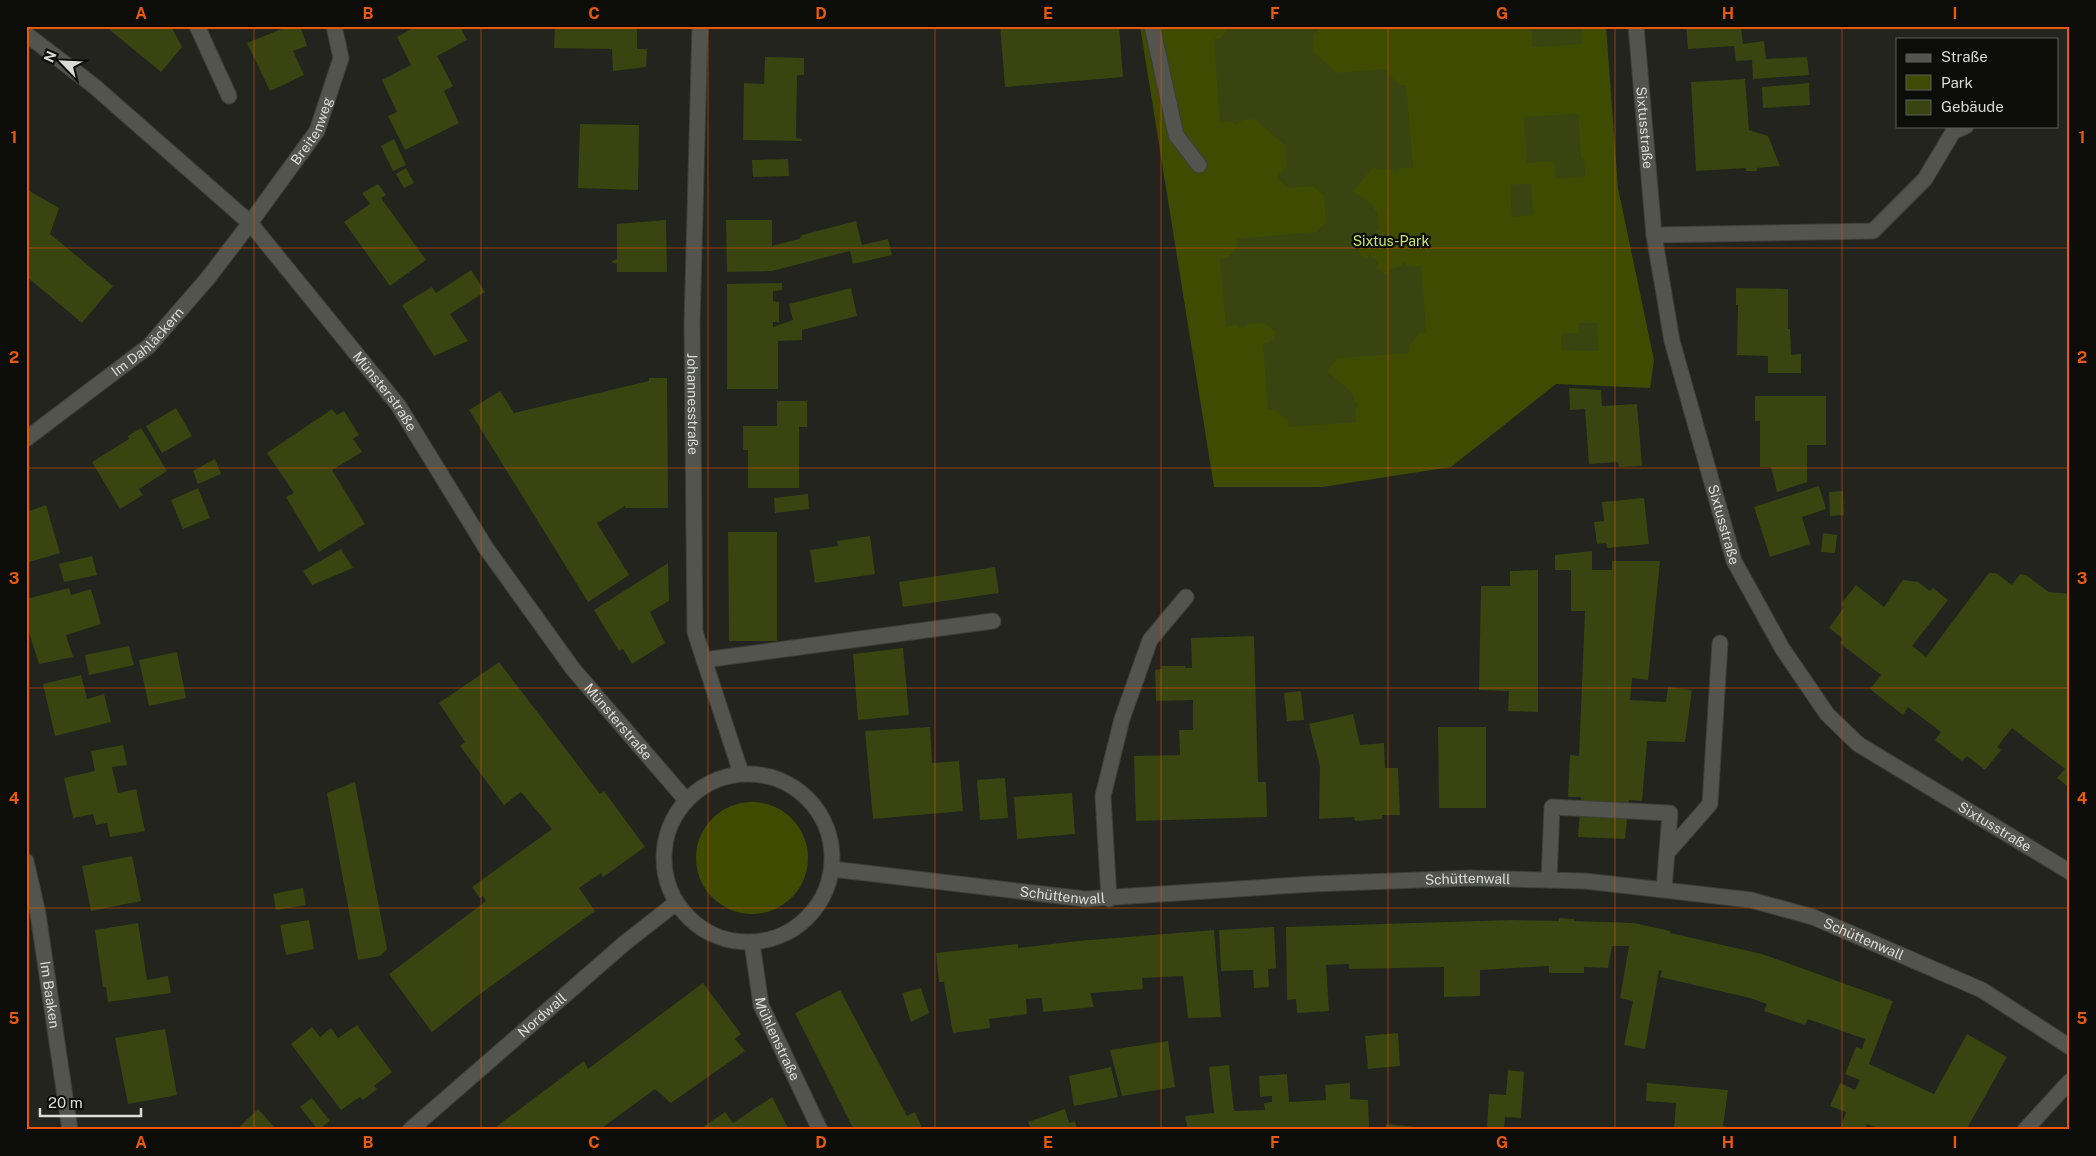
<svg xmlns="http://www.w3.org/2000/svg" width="2096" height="1156" viewBox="0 0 2096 1156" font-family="'Public Sans',sans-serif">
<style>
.green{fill:#3e4b00}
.building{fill:#394410}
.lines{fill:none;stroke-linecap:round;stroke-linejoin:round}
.service-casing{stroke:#3d3f39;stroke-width:17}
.minor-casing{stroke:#3d3f39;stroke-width:17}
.tertiary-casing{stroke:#3d3f39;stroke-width:17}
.secondary-casing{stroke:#3d3f39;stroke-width:17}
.service{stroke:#52544d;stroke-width:15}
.minor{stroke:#52544d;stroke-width:15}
.tertiary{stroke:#52544d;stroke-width:15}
.secondary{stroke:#52544d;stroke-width:15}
.grid{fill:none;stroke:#e8590c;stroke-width:1;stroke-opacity:0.55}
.labels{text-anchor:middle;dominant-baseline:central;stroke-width:4.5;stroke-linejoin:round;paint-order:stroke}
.street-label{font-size:14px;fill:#dbdcd8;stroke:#0c0c09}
.park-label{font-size:14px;fill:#cbe86a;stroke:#0c0c09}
.neatline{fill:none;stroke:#e8590c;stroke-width:2}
.grid-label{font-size:16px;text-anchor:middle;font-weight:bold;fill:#e8590c}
</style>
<rect width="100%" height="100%" fill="#22241d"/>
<path class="green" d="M1140,26H1606L1618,188L1654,360L1650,388L1556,384L1451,467L1322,487H1214Z
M696 858a56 56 0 1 1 112 0a56 56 0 1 1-112 0Z"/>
<path class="building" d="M105,26H171L182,47L161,72Z
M289,26H300L307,46L293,51L304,75L270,91L247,43Z
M417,26H460L467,40L437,56L453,86L444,91L459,123L405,150L388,116L397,112L382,80L411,65L397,37Z
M555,26H637V49H647L646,67L613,71L612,49L554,48Z
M1000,26H1119L1123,77L1005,87Z
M1230,26H1314L1318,30L1313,35L1314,48L1312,51L1337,73L1387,69L1388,75L1400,85H1406L1413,167L1401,168L1396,174L1391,169L1378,170L1374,166L1353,191L1375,207L1373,209L1377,211L1379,228L1358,252L1366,259L1369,255L1379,263L1376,267L1386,276L1393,268L1400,267L1404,262L1409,267L1421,266L1426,333H1419L1409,346V353L1337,358L1327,371L1353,394L1354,401L1359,405L1355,410L1356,422L1289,427L1288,420L1275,410H1268L1263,343H1269L1277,333L1265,323L1247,324L1242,329L1237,325L1226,326L1220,259L1228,258L1238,246L1237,239L1317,232L1326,222L1324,195L1313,186L1289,188L1277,177L1287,166L1285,145L1255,119L1242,120L1237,125L1231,121L1220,122L1214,39H1220Z
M1532,26H1581L1582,44L1532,47Z
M1686,26H1741L1743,44L1764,41L1766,59L1807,57L1809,75L1753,79L1752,60L1736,61L1734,46L1688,49Z
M765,57L804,58V75H797L796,138L802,139V141L743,140L744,83L764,84Z
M1745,79L1749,130L1768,136L1780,166L1757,168V171H1746V168L1696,171L1691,82Z
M1809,83L1810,105L1763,108L1762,87Z
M1578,114L1581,159H1584L1585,176L1556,179L1554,161L1527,163L1524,117Z
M580,124L639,125L638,190L578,188Z
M394,139L406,165L393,171L381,146Z
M788,159L789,176L753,177L752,160Z
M406,168L414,183L404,188L396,174Z
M378,184L386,195L381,198L426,260L390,286L344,222L370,204L362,193Z
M1531,184L1533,215L1512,217L1510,185Z
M26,189L59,208L50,234L113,286L82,323L26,276Z
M666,220L667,272H617V264L611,262L617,259V224Z
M726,220H772V246L799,239L802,235L856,221L862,245L888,239L892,255L853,264L850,251L772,271L727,272Z
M471,270L485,292L450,314L468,341L434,356L402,305L432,287L436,293Z
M782,283V290L773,291V301L779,302V322H773V327L793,320L789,304L851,288L857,316L802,330V340L778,341V389H727V284Z
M1736,288L1788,289V329H1790L1791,355L1801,354V373H1768V356L1735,355L1737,354L1738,305H1736Z
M1579,323H1597L1598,351L1561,350V334L1579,333Z
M649,378H667L668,508H625V506L597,523L629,575L588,602L469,410L500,391L514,413L649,381Z
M1569,388L1601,390L1602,406L1637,404L1642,466L1619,467L1618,462L1589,464L1585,409L1570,410Z
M1755,396H1826V445H1807V482L1777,492L1771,467H1760V421H1755Z
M777,401H807V427H799V488H748V450H743V426H777Z
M176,408L192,436L162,453L146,426Z
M332,409L337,415L344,411L359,435L353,439L362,452L332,470L365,524L319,552L286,497L294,493L267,453Z
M141,428L167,471L139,489L143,495L120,509L92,462L129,439L128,436Z
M215,459L221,474L198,484L193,471Z
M1819,486L1826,509L1802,517L1810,544L1770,557L1754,507Z
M198,488L210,518L183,529L171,500Z
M1843,491L1844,515L1830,516L1829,492Z
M808,494L809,509L775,513L774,498Z
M1644,498L1649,544L1607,548L1606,543L1597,544L1594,522L1604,521L1602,502Z
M46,505L60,553L26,563V512Z
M728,532H777V641H729Z
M1823,533L1837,535L1835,553L1821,552Z
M870,536L875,574L815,583L810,550L838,546L837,541Z
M341,549L353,568L312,585L303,571Z
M1592,551V570H1612V561H1660L1648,680L1632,678L1630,700L1666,702L1668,687L1692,690L1685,742L1647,741L1642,801L1629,800L1625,839L1578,837L1581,797H1568L1570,755L1579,756L1585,611H1571V570H1555V555Z
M92,556L97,575L64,582L59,564Z
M668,563L669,601L650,612L665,643L632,664L623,649L619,651L594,610Z
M995,567L999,593L903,607L899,582Z
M1538,570V712L1508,711L1509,691L1479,690L1481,586H1510V571Z
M1989,573H1996L2012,585L2020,574L2026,575L2049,592L2070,594V788L2057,778L2065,769L2012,728L1997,747L2001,750L1985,770L1967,756L1962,761L1935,740L1941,732L1908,707L1903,715L1870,689L1881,675L1840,643L1843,639L1829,628L1844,607L1841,604L1856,585L1884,607L1903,580L1918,582L1930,591L1933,588L1948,600L1912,646L1926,657Z
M69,588L71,595L91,589L101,624L66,635L73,657L39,664L26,623V599Z
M1254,636L1258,782H1266L1267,817L1136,821L1134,756L1180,755L1179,730H1193V700L1156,701L1155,670L1162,669V666H1185V668H1192L1191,638Z
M129,646L134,665L89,675L85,655Z
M903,648L909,715L858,720L853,654Z
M177,652L186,698L149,706L139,660Z
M499,662L600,794L604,791L645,847L603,877L601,873L579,888L595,911L476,997L432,1032L389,974L486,901L483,896L480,898L472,887L552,829L521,792L504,805L460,746L465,742L439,703Z
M81,675L87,699L104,694L111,722L55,736L43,684Z
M1301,691L1304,720L1287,721L1284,693Z
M1353,714L1360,745L1384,743L1385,768H1398L1400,815H1382V819L1355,821L1354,817L1319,819L1320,767L1309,724Z
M930,727L932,763L959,761L963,811L873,819L865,731Z
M1438,727H1486V808H1439Z
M123,745L127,765L112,767L118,793L136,789L145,831L110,837L107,823L96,825L93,814L73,818L64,778L95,771L91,751Z
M1005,778L1008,818L980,820L977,780Z
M355,782L387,949L380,956L358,960L327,793Z
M1072,793L1075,834L1017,839L1014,797Z
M132,856L141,901L91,911L82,866Z
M303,888L306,905L276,910L273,894Z
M1559,918L1574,919V921L1634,923L1670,931V933L1762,954L1893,1001L1869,1064L1934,1094L1967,1034L2007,1057L1966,1130H1883L1867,1124L1865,1130H1840L1846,1112L1830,1106L1840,1083L1855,1090L1860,1080L1845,1074L1856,1047L1862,1049L1865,1039L1808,1019L1805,1025L1764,1011L1767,1004L1750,998L1660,977L1662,971L1659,970L1645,1049L1624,1045L1633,1001L1620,998L1629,946H1612L1608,968L1584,967V973H1549V966L1480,970V996L1444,997V967L1349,969V964L1326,965L1329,1011L1297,1013L1296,999L1287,1000L1286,927L1512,920L1559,921Z
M309,920L314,949L286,955L280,925Z
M138,923L147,980L168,976L171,993L108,1002L106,987H103L95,930Z
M1274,927L1276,968L1268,969L1269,987L1254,988L1253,970L1221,971L1219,930Z
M1214,930L1221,1017L1188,1018L1183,976L1142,978L1143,989L1090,993L1094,1007L1043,1012L1042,998L1026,999L1027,1014L989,1019L990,1028L953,1033L944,982H939L936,953L1018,944V948L1078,941Z
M703,983L741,1034L735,1039L745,1051L671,1103L655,1089L599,1130H492L584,1061L588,1069Z
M921,988L929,1013L911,1022L902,993Z
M840,990L907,1116L915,1112L923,1130H854L795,1013Z
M357,1025L392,1072L374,1086L377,1089L363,1100L360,1097L341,1110L291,1044L312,1027L320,1037L331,1028L338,1038Z
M165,1029L177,1095L128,1104L115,1038Z
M1398,1033L1400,1066L1368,1069L1365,1036Z
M1168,1041L1175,1087L1122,1096L1110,1050Z
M1229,1065L1234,1111L1265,1110L1264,1103L1272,1102V1096L1260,1097L1259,1076L1287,1074L1289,1102L1326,1100L1325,1085L1350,1083V1099L1368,1100L1369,1130H1188L1185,1116L1214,1113L1209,1067Z
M1111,1067L1118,1097L1074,1106L1069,1076Z
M1508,1070L1524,1072L1521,1118L1505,1117L1504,1130H1487L1489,1094L1506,1095Z
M1647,1083L1728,1090L1723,1126L1743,1130H1674L1676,1103L1646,1101Z
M772,1097L789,1130H699L725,1112L733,1123Z
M312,1098L330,1121L318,1130L300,1107Z
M258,1109L277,1130H236Z
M1065,1109L1069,1123L1075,1121L1077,1129L1031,1130L1028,1122Z
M1386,1124L1428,1128V1130H1386Z"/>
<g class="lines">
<defs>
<path id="service" d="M1152,26L1176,135L1199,165
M1654,235L1873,231L1925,179L1953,132L1966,126
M704,660L993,621
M1667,853L1710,804L1720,643
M1549,880L1552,807L1670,813L1664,889
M1109,899L1103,796L1122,719L1150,640L1186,597"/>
<g id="minor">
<path d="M197,26L229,96"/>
<path id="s1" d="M700,26L692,324L695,632L741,773"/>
<path id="s2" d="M1636,26L1654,235L1672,341L1734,561L1782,648L1827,714L1858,744L2070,872"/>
<path id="s3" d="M26,439L149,346L208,278L250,223L317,131L341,58L334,26"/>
<path id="s4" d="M26,861L38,914L70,1130"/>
<path id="s5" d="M752,943L761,1005L820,1130"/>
<path d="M2025,1130L2070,1081"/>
</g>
<g id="tertiary">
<path id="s6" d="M410,1130L626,942L676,903"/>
</g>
<g id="secondary">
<path id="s7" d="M26,34L94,86L250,223L398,405L486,548L573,669L686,800"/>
<circle cx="748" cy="858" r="84"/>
<path id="s8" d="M832,869L1085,899L1313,884L1471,878L1585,881L1751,900L1813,917L1982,990L2070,1047"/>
</g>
</defs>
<use href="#service" class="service-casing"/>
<use href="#minor" class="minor-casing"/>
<use href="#tertiary" class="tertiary-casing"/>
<use href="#secondary" class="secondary-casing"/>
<use href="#service" class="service"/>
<use href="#minor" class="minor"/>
<use href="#tertiary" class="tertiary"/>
<use href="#secondary" class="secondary"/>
</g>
<path class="grid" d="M254,26V1130M481,26V1130M708,26V1130M935,26V1130M1161,26V1130M1388,26V1130M1615,26V1130M1842,26V1130M26,248H2070M26,468H2070M26,688H2070M26,908H2070"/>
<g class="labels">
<g class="street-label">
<text stroke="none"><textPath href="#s2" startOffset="102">Sixtusstraße</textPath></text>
<text stroke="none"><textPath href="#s3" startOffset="425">Breitenweg</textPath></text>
<text stroke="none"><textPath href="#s3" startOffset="156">Im Dahläckern</textPath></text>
<text stroke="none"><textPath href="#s7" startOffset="509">Münsterstraße</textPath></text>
<text stroke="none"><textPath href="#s1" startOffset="378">Johannesstraße</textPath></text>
<text stroke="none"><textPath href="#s2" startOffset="508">Sixtusstraße</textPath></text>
<text stroke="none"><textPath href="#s7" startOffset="914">Münsterstraße</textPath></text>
<text stroke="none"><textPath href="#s2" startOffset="928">Sixtusstraße</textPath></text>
<text stroke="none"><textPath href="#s8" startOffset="638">Schüttenwall</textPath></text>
<text stroke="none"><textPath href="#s8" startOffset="232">Schüttenwall</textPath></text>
<text stroke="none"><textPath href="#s8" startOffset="1042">Schüttenwall</textPath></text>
<text stroke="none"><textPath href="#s4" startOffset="136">Im Baaken</textPath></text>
<text stroke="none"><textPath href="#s6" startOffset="175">Nordwall</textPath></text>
<text stroke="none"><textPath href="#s5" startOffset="100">Mühlenstraße</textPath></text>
</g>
<g class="park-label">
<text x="1391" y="241">Sixtus-Park</text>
</g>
</g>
<rect width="2096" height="1156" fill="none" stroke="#0c0c09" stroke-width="55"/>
<rect x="1896" y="38" width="162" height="90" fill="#0c0c09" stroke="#5f5f5c"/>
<rect x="1906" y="54" width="25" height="8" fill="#52544d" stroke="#5f5f5c"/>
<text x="1941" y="62" font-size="15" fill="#dbdcd8">Straße</text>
<rect x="1906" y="75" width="25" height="15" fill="#3e4b00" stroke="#5f5f5c"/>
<text x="1941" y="88" font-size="15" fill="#dbdcd8">Park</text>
<rect x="1906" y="100" width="25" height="15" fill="#394410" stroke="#5f5f5c"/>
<text x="1941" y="112" font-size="15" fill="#dbdcd8">Gebäude</text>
<g transform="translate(62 62) rotate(294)" stroke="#0c0c09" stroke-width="4" paint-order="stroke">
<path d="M0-4L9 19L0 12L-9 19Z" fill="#dbdcd8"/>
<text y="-8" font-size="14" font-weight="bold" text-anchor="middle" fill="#dbdcd8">N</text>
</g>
<path d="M40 1108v8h101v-8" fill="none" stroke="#dbdcd8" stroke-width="2.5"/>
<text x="48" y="1108" font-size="15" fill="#dbdcd8" stroke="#0c0c09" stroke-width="4" paint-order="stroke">20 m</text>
<rect x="28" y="28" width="2040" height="1100" class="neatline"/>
<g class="grid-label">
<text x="141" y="19">A</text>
<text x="368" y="19">B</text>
<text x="594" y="19">C</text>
<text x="821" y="19">D</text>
<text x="1048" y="19">E</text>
<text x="1275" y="19">F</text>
<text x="1502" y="19">G</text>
<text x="1728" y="19">H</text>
<text x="1955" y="19">I</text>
<text x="14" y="143">1</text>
<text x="2082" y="143">1</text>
<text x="14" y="363">2</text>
<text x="2082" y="363">2</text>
<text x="14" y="584">3</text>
<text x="2082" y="584">3</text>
<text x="14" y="804">4</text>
<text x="2082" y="804">4</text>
<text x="14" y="1024">5</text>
<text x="2082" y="1024">5</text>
<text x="141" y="1148">A</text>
<text x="368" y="1148">B</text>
<text x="594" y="1148">C</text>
<text x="821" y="1148">D</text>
<text x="1048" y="1148">E</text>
<text x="1275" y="1148">F</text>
<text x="1502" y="1148">G</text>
<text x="1728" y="1148">H</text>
<text x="1955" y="1148">I</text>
</g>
</svg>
